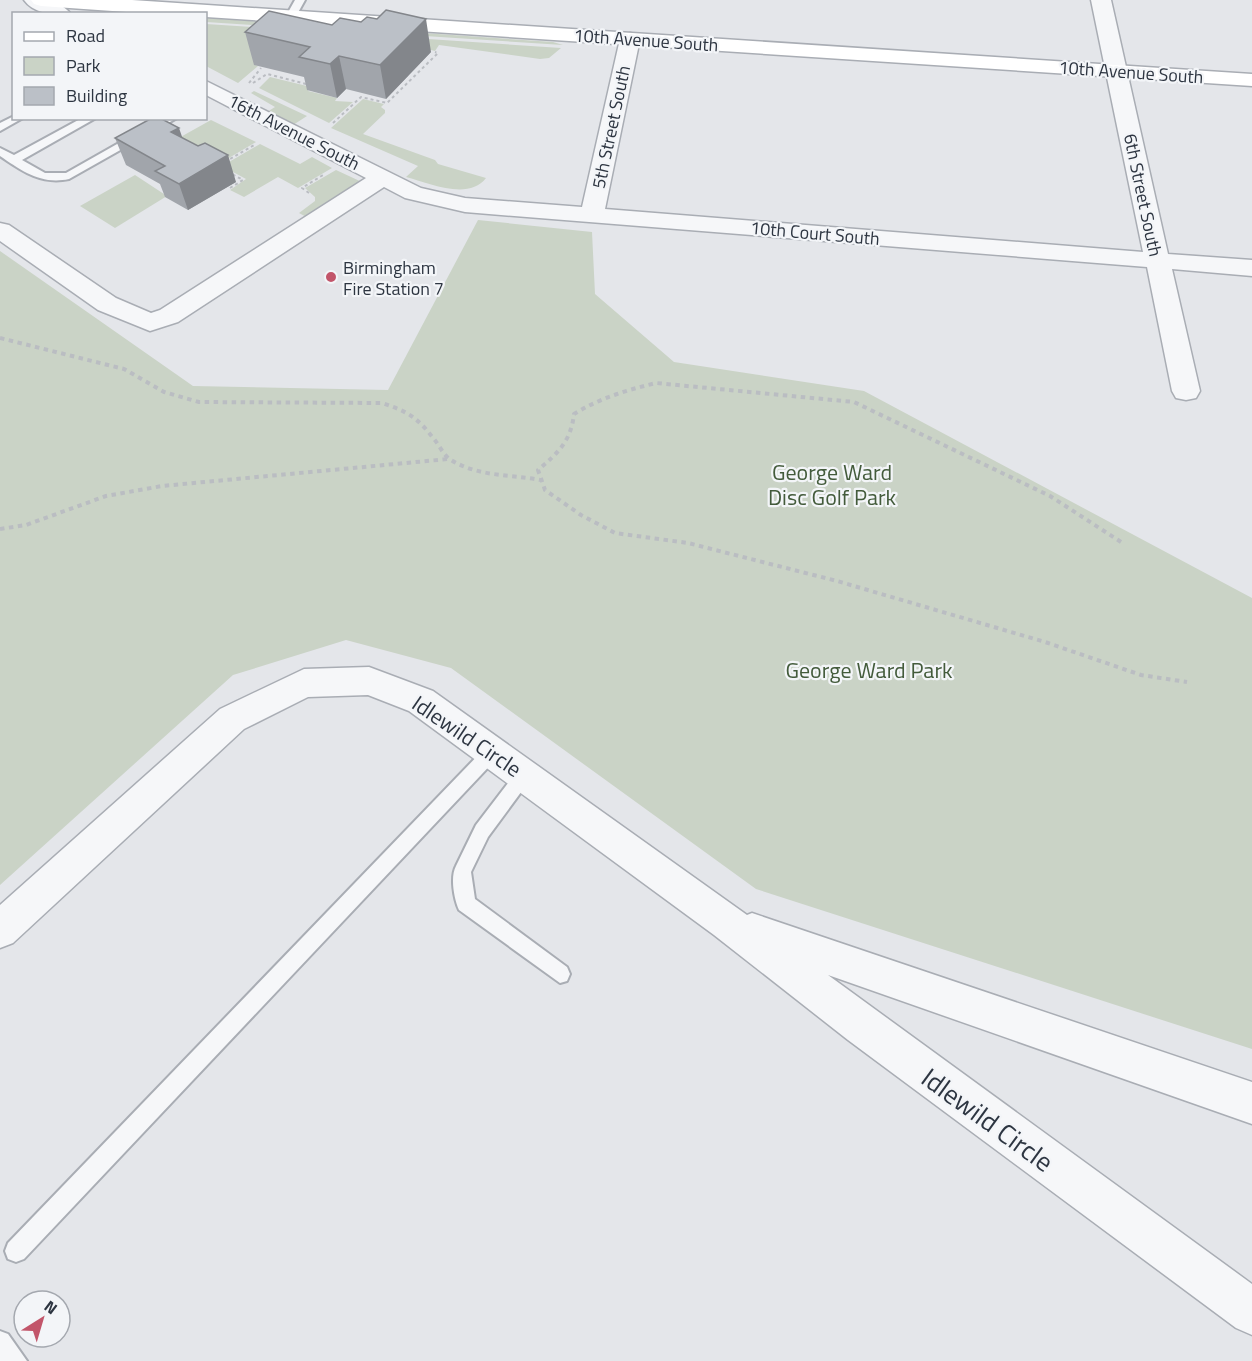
<svg xmlns="http://www.w3.org/2000/svg" width="1252" height="1361" viewBox="0 0 1252 1361" font-family="'Titillium Web',sans-serif">
<style>
.green{fill:#cad3c6}
.lines{fill:none;stroke-linecap:round;stroke-linejoin:round}
.lane-casing{stroke:#a9adb4;stroke-width:4}
.street-casing{stroke:#a9adb4;stroke-width:3}
.secondary-casing{stroke:#a9adb4;stroke-width:3}
.path-far1{stroke:#babdc2;stroke-width:2;stroke-dasharray:3 3;stroke-linecap:butt}
.path{stroke:#babdc2;stroke-width:4;stroke-dasharray:4.5 4.5;stroke-linecap:butt}
.lane{fill:#f6f7f9;fill-rule:evenodd}
.street{fill:#f6f7f9;fill-rule:evenodd}
.secondary{fill:#fff;fill-rule:evenodd}
.wall{fill:#a1a5ab}
.shaded-wall{fill:#83868b}
.building{fill:#bbc0c7;stroke:#83868b;stroke-width:1.5}
.poi-dot{fill:#c2556a;stroke:#f3f5f8;stroke-width:2}
.labels{text-anchor:middle;dominant-baseline:central;stroke-width:4.5;stroke-linejoin:round;paint-order:stroke}
.far-street-label{font-size:18px;fill:#2d3541;stroke:#f3f5f8}
.far-poi-label{font-size:18px;fill:#2d3541;stroke:#f3f5f8;text-anchor:start}
.park-label{font-size:22px;fill:#435b3b;stroke:#f3f5f8}
.street-label{font-size:22px;fill:#2d3541;stroke:#f3f5f8}
.near-street-label{font-size:27px;fill:#2d3541;stroke:#f3f5f8}
</style>
<rect width="100%" height="100%" fill="#e4e6ea"/>
<path class="green" d="M206,18L553,42L563,45L206,22Z
M206,24L298,30L255,65L258,66L238,83L206,66Z
M413,38L561,48L549,58L540,59L439,45L435,51L411,45Z
M270,77L311,87L308,91L337,98L335,101L353,102L329,123L259,88Z
M254,91L307,116L293,125L267,112L275,107L251,93Z
M363,99L384,104L381,107L385,110V113L363,134L435,160L438,164L486,178C469,201 428,183 406,177L418,166L331,128Z
M211,120L256,142L205,172L168,144Z
M260,144L300,164L312,157L332,168L298,188L278,177L244,197L230,190L246,179L222,166Z
M336,170L364,183L310,219L299,213L315,201V197L305,188Z
M135,175L167,196L115,228L80,206Z
M478,220L592,232L595,294L674,362L864,391L1252,598V1049L756,889L451,668L346,640L233,675L0,885V251L193,386L388,390Z"/>
<g class="lines">
<defs>
<path id="lane" d="M295,0H305L295,18H287L286,16Z
M14,116V118H23L0,131V123Z
M82,118H96L22,160L45,173H66L163,118H177L69,179C41,185 22,171 0,156V148L14,155Z
M492,745L498,747L501,752L498,757L24,1259L16,1262L8,1259L5,1251L8,1243L486,747Z
M524,767L530,770L533,775L530,780L488,837L471,872L475,899L567,967L570,974L567,981L560,983L459,910C454,899 450,877 456,866L476,825L518,770Z
M0,1331L8,1334L27,1361H0Z"/>
<path id="street" d="M24,0C41,0 60,0 71,14C54,14 35,15 24,0Z
M1091,0H1111L1168,254L1252,260V276L1172,269L1200,391L1196,398L1186,400L1176,398L1172,391L1147,267L465,212L405,198L384,187L178,322L150,331L98,310L0,241V223L9,225L116,298L151,313L160,310L366,178L206,95V81L421,188L465,198L582,207L620,39L623,35L630,33L637,35L640,39L605,209L1143,252Z
M369,667L433,691L747,915L752,913L1252,1082V1124L828,975L1252,1284V1335L1236,1328L848,1040L714,935L409,711L368,695L308,697L244,729L13,943L0,948V905L220,709L304,669Z"/>
<path id="secondary" d="M31,0H132L1252,74V86L206,17V14H155L41,6L34,4Z"/>
</defs>
<use href="#lane" class="lane-casing"/>
<use href="#street" class="street-casing"/>
<use href="#secondary" class="secondary-casing"/>
<path class="path-far1" d="M249,83L261,68
M253,83L267,74L310,85
M333,123L361,97L387,103L438,53L435,52
M225,162L256,144
M230,188L243,180L232,174
M309,193L302,188L323,175"/>
<path class="path" d="M0,338L124,369L164,392L199,402L382,403C408,412 416,416 434,439C439,445 444,456 451,460C479,477 509,474 540,480
M0,529L26,525L106,496L162,486L448,459
M1121,542L1050,496L854,402L656,383C627,390 600,398 574,414C571,441 558,453 538,470L545,490L581,515L615,533L688,543L837,581L1045,642L1141,675L1187,682"/>
<use href="#lane" class="lane"/>
<use href="#street" class="street"/>
<use href="#secondary" class="secondary"/>
</g>
<path class="wall" d="M245,32L431,52L386,99L346,89L337,98L307,90L304,77L254,65Z
M115,138H182L236,182L188,210L165,197L160,184L126,165Z"/>
<path class="shaded-wall" d="M426,19L431,52L386,99L380,65Z
M339,56L346,89L337,98L330,64Z
M179,128L188,154L171,132Z
M228,155L236,182L188,210L179,184Z"/>
<path class="building" d="M386,10L426,19L380,65L339,56L330,64L299,57L310,47L245,32L269,11L332,25L340,18L361,22L367,17L377,19Z
M152,118H160L179,128L171,132L198,146L205,143L228,155L179,184L155,171L165,166L115,138Z"/>
<circle class="poi-dot" cx="331" cy="277" r="6"/>
<g class="labels">
<g class="far-street-label">
<text transform="translate(646 40) rotate(4)">10th Avenue South</text>
<text transform="translate(1131 72) rotate(4)">10th Avenue South</text>
<text transform="translate(611 127) rotate(-78)">5th Street South</text>
<text transform="translate(294 132) rotate(27)">16th Avenue South</text>
<text transform="translate(1143 195) rotate(78)">6th Street South</text>
<text transform="translate(815 233) rotate(5)">10th Court South</text>
</g>
<g class="far-poi-label">
<text x="343" y="267">Birmingham<tspan x="343" dy="21">Fire Station 7</tspan></text>
</g>
<g class="park-label">
<text x="832" y="472">George Ward<tspan x="832" dy="25">Disc Golf Park</tspan></text>
<text x="869" y="670">George Ward Park</text>
</g>
<g class="street-label">
<text transform="translate(467 736) rotate(34)">Idlewild Circle</text>
</g>
<g class="near-street-label">
<text transform="translate(988 1119) rotate(36)">Idlewild Circle</text>
</g>
</g>
<rect x="12" y="12" width="195" height="108" fill="#f3f5f8" stroke="#a4a8af" stroke-width="1.5"/>
<rect x="24" y="32" width="30" height="9" fill="#ffffff" stroke="#a4a8af" stroke-width="1.5"/>
<text x="66" y="42" font-size="18" fill="#2d3541">Road</text>
<rect x="24" y="57" width="30" height="18" fill="#cad3c6" stroke="#a4a8af" stroke-width="1.5"/>
<text x="66" y="72" font-size="18" fill="#2d3541">Park</text>
<rect x="24" y="87" width="30" height="18" fill="#bbc0c7" stroke="#a4a8af" stroke-width="1.5"/>
<text x="66" y="102" font-size="18" fill="#2d3541">Building</text>
<g transform="translate(42 1319) rotate(37)"><circle r="28" fill="#f3f5f8" stroke="#a4a8af" stroke-width="1.5"/>
<path d="M0-4.5L10 22L0 15L-10 22Z" fill="#c2556a"/>
<text y="-9" font-size="16" font-weight="bold" text-anchor="middle" fill="#2d3541">N</text>
</g>
</svg>
